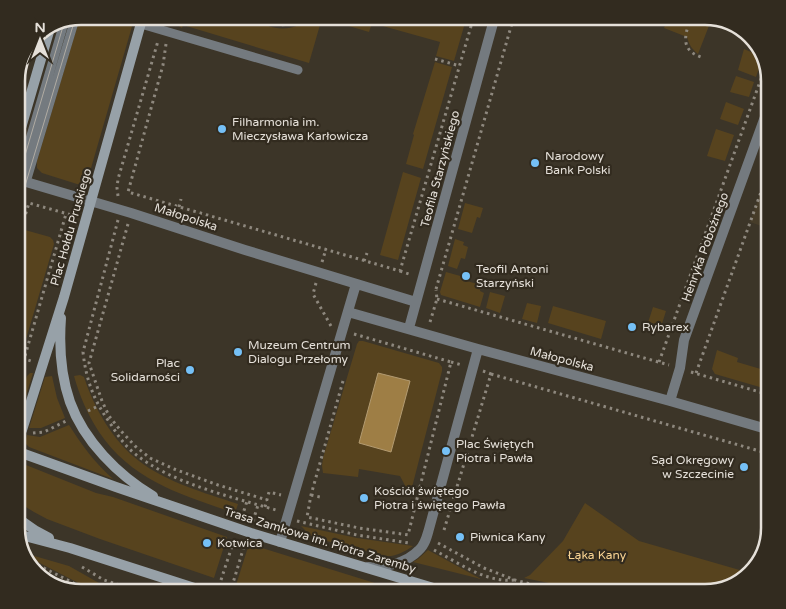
<svg xmlns="http://www.w3.org/2000/svg" width="786" height="609" viewBox="0 0 786 609" font-family="'Varela Round',sans-serif">
<style>
.built{fill:#463c29}
.green{fill:#57431e}
.water{fill:#9e7e45;stroke:#b39b71}
.lines{fill:none;stroke-linecap:round;stroke-linejoin:round}
.path{stroke:#8e887e;stroke-width:3;stroke-dasharray:2.5 4;stroke-linecap:butt}
.lane{stroke:#747a7f;stroke-width:9}
.street{stroke:#747a7f;stroke-width:10}
.secondary{stroke:#97a1a8;stroke-width:10}
.tram{stroke:#b1aca3;stroke-width:1}
.poi-dot{fill:#75c0f6;stroke:#322b1f;stroke-width:2}
.labels{text-anchor:middle;dominant-baseline:central;stroke-width:4.5;stroke-linejoin:round;paint-order:stroke}
.poi-label{font-size:12px;fill:#e5e0d9;stroke:#322b1f;text-anchor:start}
.street-label{font-size:12px;fill:#e5e0d9;stroke:#322b1f}
.park-label{font-size:12px;fill:#f8d392;stroke:#322b1f}
.rim{fill:none;stroke:#e5e0d9;stroke-width:2.5}
</style>
<rect width="100%" height="100%" fill="#3c3528"/>
<path class="built" d="M770,166V229L750,222Z"/>
<path class="green" d="M135,16L87,182L82,185L77,184L42,173L37,168V161L80,17Z
M174,16H251C268,31 295,34 311,16H467L454,61L436,56L440,42L372,23L369,32L322,18L309,63L183,25L182,28L172,22Z
M669,16H705L712,18L698,54C692,49 689,45 687,37L664,28Z
M744,49L763,57L756,77L738,70Z
M435,62L452,67L423,169L406,164L414,135L413,134Z
M736,76L754,82L749,97L730,92Z
M726,102L744,109L738,125L720,119Z
M716,129L734,135L725,161L707,156Z
M403,172L421,178L398,260L380,255Z
M465,203L483,208L480,218L477,217L472,233L458,229Z
M25,230L50,237L53,240L54,244L24,346L16,343V261Z
M455,239L464,242L463,245L468,247L465,259L461,258L457,269L448,266Z
M446,272L464,277L463,280L481,285L480,291L484,293L480,307L441,295L440,292Z
M490,292L505,296L500,313L486,308Z
M527,303L541,306L537,323L522,319Z
M553,306L606,321L601,339L548,323Z
M653,307L666,311L661,327L659,329L647,326Z
M359,341H363L439,363L442,367V371L410,495L400,476L359,469L358,477L323,473L322,466L323,458L357,344Z
M717,350L738,358L737,362L767,371L769,366H770V390L715,374L712,369Z
M30,373H33L17,425L16,411L27,376Z
M80,375L84,377C94,408 113,441 139,461C166,482 205,493 238,504L235,513C182,495 132,481 99,432C87,413 80,397 74,376Z
M52,376L57,398L65,418L41,428H29L45,377Z
M69,425C81,444 95,463 113,479L29,447L25,443L27,435L40,437Z
M16,461L96,493L113,497L227,537L214,578L100,539L47,519L34,512L16,501Z
M585,503L639,541L750,573L733,586L705,593H599L524,578L530,575L563,541Z
M301,526L357,538L413,546C404,552 396,557 385,556L319,539L311,536Z
M249,544L407,593H260L236,585Z
M428,550L481,579L413,562L418,559Z
M31,555L69,566L99,583L127,593H102L92,590L30,558L29,556Z"/>
<path class="water" d="M378,373L410,381L391,452L359,443Z"/>
<g class="lines">
<path class="path" d="M691,17C684,37 680,51 704,58
M166,44L163,65L128,192L400,271L474,16
M435,59L460,66
M118,196L117,188L118,179L158,41
M179,207L181,199
M118,220L83,352C86,380 94,401 110,423C117,434 124,445 134,453C170,483 232,497 276,510
M128,224L89,363L102,401L109,416L121,431L135,446L150,458L174,469L218,485L267,500
M16,245L29,203L75,216
M364,261L367,253
M322,262L326,249
M400,271L412,275
M316,283L313,294L331,326
M436,289L514,16
M437,299L669,365
M430,322L437,299L436,290
M354,334L451,362L408,535
M16,356L31,361
M451,362L462,365
M659,362L766,65
M691,372L770,395
M696,373L770,167
M491,374L770,454
M343,381L311,495L307,517L359,528L409,535
M16,387L66,214
M88,411L98,406
M33,433L44,432L66,421
M311,495L320,497
M265,507L269,492L281,495
M242,517L247,501
M253,521L258,505
M297,521L357,535L409,543
M444,530L491,374L483,371
M438,543L484,568L515,580L538,586L558,587L582,593
M434,550C459,563 486,583 515,580
M32,562L93,593
M82,567L104,580L143,593
M221,580L234,540
M230,593L245,543"/>
<path class="lane" d="M261,16C273,23 290,24 302,16
M141,24L298,70
M18,180L64,23
M26,182L75,19"/>
<path class="street" d="M16,179L131,213L245,250L416,302
M348,312L478,349L670,401L770,430
M409,328L495,16
M670,401L680,368L684,340L770,103
M280,542L356,284
M368,567C385,568 407,563 419,550C425,545 427,536 429,529L478,349"/>
<path class="secondary" d="M16,145L50,28
M61,318C59,345 61,376 70,402C84,441 118,475 153,496
M16,443L22,430L64,297L143,16
M16,451L116,487L251,533L450,593
M16,517L36,531L49,538
M17,534L70,548L210,593
M445,588L481,593"/>
<path class="tram" d="M16,186L64,23
M16,216L75,19"/>
</g>
<g class="poi-dot">
<circle cx="222" cy="129" r="5"/>
<circle cx="535" cy="163" r="5"/>
<circle cx="466" cy="276" r="5"/>
<circle cx="632" cy="327" r="5"/>
<circle cx="238" cy="352" r="5"/>
<circle cx="190" cy="370" r="5"/>
<circle cx="446" cy="451" r="5"/>
<circle cx="744" cy="467" r="5"/>
<circle cx="364" cy="498" r="5"/>
<circle cx="460" cy="537" r="5"/>
<circle cx="207" cy="543" r="5"/>
</g>
<g class="labels">
<g class="poi-label">
<text x="232" y="122">Filharmonia im.<tspan x="232" dy="14">Mieczysława Karłowicza</tspan></text>
<text x="545" y="156">Narodowy<tspan x="545" dy="14">Bank Polski</tspan></text>
<text x="476" y="269">Teofil Antoni<tspan x="476" dy="14">Starzyński</tspan></text>
<text x="642" y="327">Rybarex</text>
<text x="248" y="345">Muzeum Centrum<tspan x="248" dy="14">Dialogu Przełomy</tspan></text>
<text x="180" y="363" text-anchor="end">Plac<tspan x="180" dy="14">Solidarności</tspan></text>
<text x="456" y="444">Plac Świętych<tspan x="456" dy="14">Piotra i Pawła</tspan></text>
<text x="734" y="460" text-anchor="end">Sąd Okręgowy<tspan x="734" dy="14">w Szczecinie</tspan></text>
<text x="374" y="491">Kościół świętego<tspan x="374" dy="14">Piotra i świętego Pawła</tspan></text>
<text x="470" y="537">Piwnica Kany</text>
<text x="217" y="543">Kotwica</text>
</g>
<g class="street-label">
<text transform="translate(440 169) rotate(-75)">Teofila Starzyńskiego</text>
<text transform="translate(186 217) rotate(18)">Małopolska</text>
<text transform="translate(71 227) rotate(-74)">Plac Hołdu Pruskiego</text>
<text transform="translate(705 247) rotate(-70)">Henryka Pobożnego</text>
<text transform="translate(562 359) rotate(15)">Małopolska</text>
<text transform="translate(320 540) rotate(17)">Trasa Zamkowa im. Piotra Zaremby</text>
</g>
<g class="park-label">
<text x="597" y="555">Łąka Kany</text>
</g>
</g>
<path d="M0 0H786V609H0ZM81 25H705A56 56 0 0 1 761 81V528A56 56 0 0 1 705 584H81A56 56 0 0 1 25 528V81A56 56 0 0 1 81 25Z" fill="#322b1f" fill-rule="evenodd"/>
<path class="rim" d="M81 25H705A56 56 0 0 1 761 81V528A56 56 0 0 1 705 584H81A56 56 0 0 1 25 528V81A56 56 0 0 1 81 25Z"/>
<g transform="translate(40 40)" stroke="#322b1f" stroke-width="4" paint-order="stroke">
<path d="M0-4L9 19L0 12L-9 19Z" fill="#e5e0d9"/>
<text y="-8" font-size="14" font-weight="bold" text-anchor="middle" fill="#e5e0d9">N</text>
</g>
</svg>
